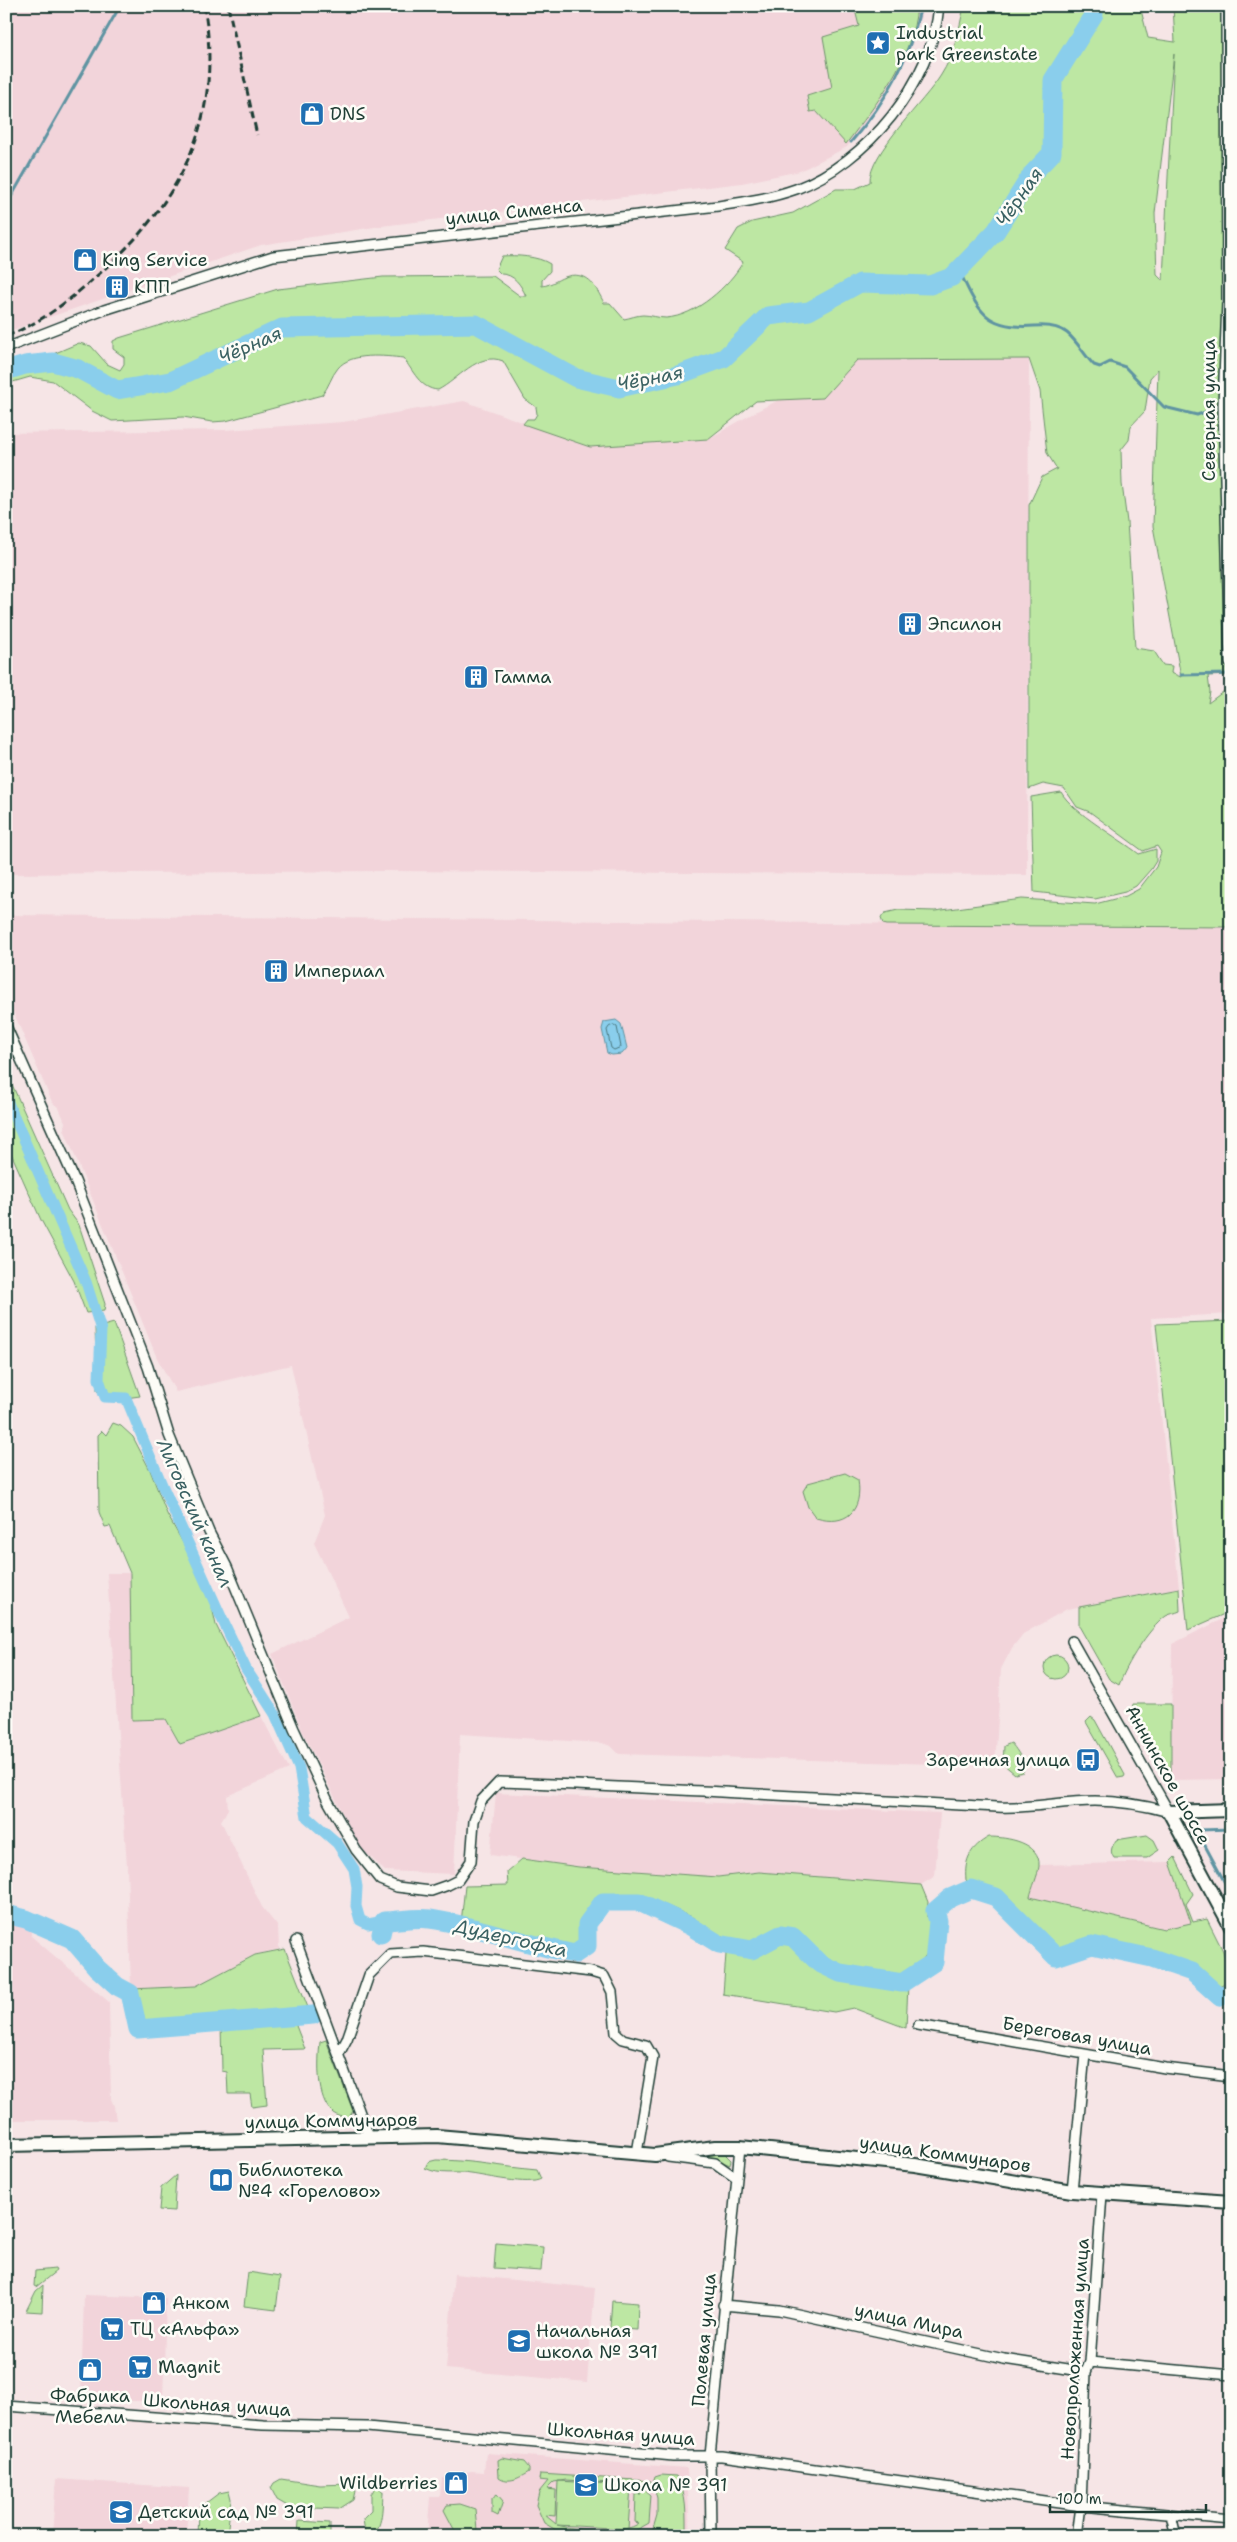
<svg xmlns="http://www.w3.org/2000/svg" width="1237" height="2542" viewBox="0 0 1237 2542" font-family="'Shantell Sans',sans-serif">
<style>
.built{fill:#f2d4da}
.green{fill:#bde7a3;stroke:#6e926c;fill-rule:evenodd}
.water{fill:#8aceec;stroke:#5f94a2}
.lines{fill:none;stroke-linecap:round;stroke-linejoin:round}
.shore{stroke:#4a777e;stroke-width:1}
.stream{stroke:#5f94a2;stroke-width:3}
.canal{stroke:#8aceec;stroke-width:11}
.river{stroke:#8aceec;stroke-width:19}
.street-casing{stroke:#1f3d34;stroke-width:12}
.secondary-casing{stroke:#1f3d34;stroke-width:16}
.street{stroke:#fdfcf7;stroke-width:9}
.secondary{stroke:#fdfcf7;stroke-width:12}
.rail{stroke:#1f3d34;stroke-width:3;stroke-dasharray:8 4;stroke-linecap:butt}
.labels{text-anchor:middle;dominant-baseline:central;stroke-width:5;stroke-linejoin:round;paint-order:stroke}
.poi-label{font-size:18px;fill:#1f3d34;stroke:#fdfcf7;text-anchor:start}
.street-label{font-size:18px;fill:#1f3d34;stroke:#fdfcf7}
.water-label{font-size:19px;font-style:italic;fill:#3a6162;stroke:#fdfcf7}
</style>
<rect width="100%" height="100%" fill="#f6e5e6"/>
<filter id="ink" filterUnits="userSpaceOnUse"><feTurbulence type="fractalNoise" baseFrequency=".02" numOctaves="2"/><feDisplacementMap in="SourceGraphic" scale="10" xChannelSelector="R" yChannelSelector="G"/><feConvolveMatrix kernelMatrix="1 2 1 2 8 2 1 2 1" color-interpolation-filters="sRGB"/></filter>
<g filter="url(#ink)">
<path class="built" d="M6,6H922L921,16L908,57L879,103L847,147L800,171L742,183L381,226L261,245L6,332Z
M1029,359L1027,875L380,871L6,874V433L225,430L343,422L464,401L590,447L708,439L759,410L857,360Z
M6,915L1231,927V1314L1151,1318L1179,1588L1067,1609L1023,1634L1012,1648L1001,1669L995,1766L619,1754L611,1746L602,1743L460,1734L454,1874L385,1871L358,1845L302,1730L272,1654L349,1617L314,1543L325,1515L291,1365L176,1392L157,1358L64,1129L65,1122L59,1108L52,1102L6,995Z
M107,1573H130L132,1720L166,1719L180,1744L261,1716L289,1769L227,1796L228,1809L221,1821L262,1907L278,1927L279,1949L255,1955L196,1986L131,1989L127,1866Z
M1231,1615V1779L1171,1780L1172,1644Z
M496,1793L940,1813L935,1876L921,1885L759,1872L718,1877L579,1867L490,1855Z
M1170,1862L1191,1924L1164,1929L1030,1897L1039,1865Z
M6,1923L31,1929V1936L109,2002L111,2099L114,2106L116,2120H6Z
M454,2274L595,2288L587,2382L446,2369Z
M84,2295L166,2298L163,2402L81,2399Z
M486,2453L687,2468L690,2536H427L430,2497H440L442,2478L471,2471L484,2472Z
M56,2479L189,2488L186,2536H52Z"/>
<path class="green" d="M854,6H917C913,59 877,103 846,144L816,111L810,112L807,96L832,88L823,37L859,26Z
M964,6H1140L1148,38L1175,42L1173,6H1231V675L1208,676L1210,692L1208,703L1231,686V927L887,925L883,924L881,918L885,913L898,910L935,911L1022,899L1095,904L1126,896L1139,889L1156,867L1161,852L1157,846L1143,851L1090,812L1077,807L1064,788L1043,784L1029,789V505L1042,477L1057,469L1047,453L1040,391L1029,359L857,360L823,398L756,401L708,439L590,447L523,424L527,419H534L537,414L536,407L525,399L503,361C478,351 458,380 438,390C420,389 413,370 403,358C385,356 351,352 338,368C331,376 329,387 322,395L226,421L212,422L183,417L112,421L92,411L53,381L30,377L6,384V365L17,360L53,354L79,343L91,346L107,364L120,370L124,364V357L113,349V341L119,338L278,289L383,277L493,276L520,296H526C521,285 514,274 501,274L496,269L502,256C516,255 538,256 550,264V271L542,280V286C552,285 559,278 568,276C588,271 597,289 604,303H610L624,319C630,318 637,315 643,315C651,315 658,318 666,318C696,316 729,286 743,262L725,250L738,229L752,222L793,213L836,189H855L870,182C868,154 926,100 941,75C954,55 959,30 964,6ZM1174,54L1163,280H1162L1157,275L1155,213ZM1158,369L1153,526L1181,677L1171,673L1172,666L1163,665L1154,651L1135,648L1127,522L1122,484L1121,450L1129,440L1131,426L1145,411L1150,378Z
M1061,792C1073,813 1119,838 1139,854L1156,849V861L1151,869L1136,886L1125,892L1095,899L1034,892L1031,797Z
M6,1071L68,1210L79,1225L105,1304L104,1311L86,1313L74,1281L41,1220L6,1142Z
M1231,1321V1611L1188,1630L1156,1324Z
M114,1323L140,1396L111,1400L97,1391L95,1328Z
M113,1423L121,1426L133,1437L150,1470L167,1514L193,1561L212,1607L216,1625L261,1716L180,1744L166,1719L132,1720L130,1573L110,1526L105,1527L99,1512L98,1435L102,1431L106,1435Z
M845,1473L858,1480C863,1511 846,1527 816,1518L808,1507L803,1491L808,1483Z
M1179,1588L1180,1611C1176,1613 1169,1614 1166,1616C1147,1630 1127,1664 1119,1685L1109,1679L1079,1626V1607Z
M1044 1667a12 12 0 1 1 24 0a12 12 0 1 1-24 0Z
M1133,1704H1171V1780L1132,1710Z
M1091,1717L1095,1720L1125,1775L1124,1777L1118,1778L1086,1722Z
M1011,1743C1017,1750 1027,1764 1023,1772L1015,1774L1003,1764L1004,1746Z
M1147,1835L1154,1840L1159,1850L1147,1858H1114C1109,1851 1112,1847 1116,1840Z
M989,1837C1006,1837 1041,1842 1039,1866C1038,1876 1032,1887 1030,1897L1164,1929L1191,1923L1170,1862L1175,1857L1193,1894L1186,1904L1193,1922L1207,1919L1223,1951L1231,1980L1215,1988L1191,1965L1107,1943H1088L1056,1953L997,1894L972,1886L966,1880C964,1859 971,1847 989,1837Z
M522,1859L579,1867L718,1877L759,1872L921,1885L928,1902L927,1917L933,1920C933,1948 927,1959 905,1977C888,1976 844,1972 830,1964C814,1956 807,1934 789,1930C774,1926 760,1941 746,1945L718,1934L692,1917L645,1896L605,1897L590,1906L577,1944C559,1958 533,1941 514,1935C497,1930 479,1927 461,1923L465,1886L508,1885L507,1872Z
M781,1939C801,1942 802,1957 818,1966C844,1981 879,1983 908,1985L906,2028L853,2008L834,2012L723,1994L726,1954L719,1950L723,1947C730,1948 735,1953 741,1954C758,1958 765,1941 781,1939Z
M285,1949L309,2010L140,2025L131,1989L196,1986L255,1955Z
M293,2018L305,2049L263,2050L267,2105L252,2107L250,2094H228L227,2072L222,2071L221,2023Z
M326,2040L353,2111L348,2119C344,2117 337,2116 333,2113C316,2099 318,2061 320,2042Z
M724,2153L731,2160L730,2165L718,2160L691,2155Z
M436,2160C470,2160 503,2167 537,2170L541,2179C529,2186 486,2176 471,2174C455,2171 441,2176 425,2168L428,2162Z
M176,2175L174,2211L159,2210L161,2188Z
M496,2243L543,2247L541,2271L494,2268Z
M55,2269L56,2271L36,2287L34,2286L35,2271Z
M248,2272L280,2277L276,2310L244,2306Z
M43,2285L42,2312L26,2311L36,2291Z
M612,2301L638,2303L637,2330L610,2328Z
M502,2458L524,2462L529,2468V2472C519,2478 509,2484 499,2477L498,2460Z
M540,2474L651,2481L650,2486H641L651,2495L649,2523L628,2535L556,2530L544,2523L536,2505L539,2492L548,2481L539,2480ZM566,2480L623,2484L630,2485L558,2481L556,2524L545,2515L555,2516L556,2490L547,2489L554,2482ZM631,2486L641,2494H636L635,2522L639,2523C626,2535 574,2530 557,2525L628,2529Z
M661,2475L677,2476C687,2495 686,2514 686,2536H651L657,2515V2498L653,2483L655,2477Z
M281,2479L320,2485L348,2484L355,2491L353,2500L339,2509L289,2507L277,2500L271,2488L274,2483Z
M379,2487L383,2492C382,2504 384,2539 365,2533L363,2519L371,2511V2494L375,2488Z
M229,2491L231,2499L227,2536H197L198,2509L219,2493Z
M497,2494L503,2501L498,2516L492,2513V2498Z
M460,2504L475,2509L477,2530L470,2536L457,2535L444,2510L447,2505Z
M299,2521L330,2523V2536H298Z"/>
<path class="water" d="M616,1020L621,1024L627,1048L622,1054L612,1055L607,1053L602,1029L604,1022Z"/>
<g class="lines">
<path class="shore" d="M614,1025L617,1027L621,1047L614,1050L611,1048L607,1030L609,1027Z"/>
<path class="stream" d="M851,142C888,99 908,62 921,6
M6,206L120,6
M959,270C977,309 985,330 1034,326C1045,325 1057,325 1067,333C1077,341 1085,356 1094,365L1100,367L1110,362L1125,367L1164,407L1197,415L1214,409
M1181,675L1229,674
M1200,1830L1231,1829
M1202,1840L1231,1894"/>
<path class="canal" d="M6,1098L86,1282L101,1330L99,1379L105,1397L126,1398L163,1487L223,1621L246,1669L275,1714L299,1768L307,1817L337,1843L354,1869L357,1887L356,1906L360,1920L368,1924L384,1921"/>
<path class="river" d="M6,371L25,365L53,362L78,369L117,390L170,381L282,328L476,324L576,378L619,388L678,375L724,358L768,316L809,311L860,283L930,285L952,277L996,231L1032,174L1052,153L1053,80L1094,14L1093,6
M6,1914L26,1919L72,1939L97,1968L117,1986L130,1993L138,2029L313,2015
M381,1934L384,1921C398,1921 415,1917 430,1919C479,1926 526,1945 575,1954L587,1946V1924L603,1902H639L690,1926L719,1944L752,1950L780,1935L793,1937L819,1963L840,1973L902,1983L934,1962L938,1921L935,1911L950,1898L971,1889L996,1897L1056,1957L1092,1945L1152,1958L1192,1972L1220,1997L1231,1991"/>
<defs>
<path id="street" d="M1226,6L1227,302L1223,405L1230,663
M6,348L104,310L273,256L718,206C744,202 771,198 796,189C867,162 932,83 939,6
M6,1026L75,1181L148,1367L169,1435L209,1532L227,1567L294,1729L328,1801L356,1850L380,1880L397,1887L431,1891L448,1885L458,1880L471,1861L474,1821L481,1801L499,1782C665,1788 831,1798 997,1807C1029,1809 1062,1801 1095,1801C1120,1801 1144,1805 1169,1812
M1072,1641L1169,1812
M296,1941L369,2137
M918,2025L1165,2068L1231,2076
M339,2054L347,2039L369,1975L390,1954L423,1952L591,1972L604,1976L612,1992L616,2033L623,2039L646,2045L653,2057L637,2153
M668,2157L715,2163L736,2178
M1072,2191L1085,2054
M723,2305L779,2310L1004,2359L1086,2372
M1090,2362L1231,2375
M6,2406L263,2425L367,2427L673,2456H722L1081,2506L1231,2520
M1171,2515L1176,2536
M711,2536L710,2456L740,2147
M1077,2536L1081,2506L1086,2372L1090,2362L1102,2194"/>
<path id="secondary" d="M1231,1810L1169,1812L1231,1927
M6,2145L437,2136L655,2155L715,2147H740L915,2165L1072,2191L1231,2202"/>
</defs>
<use href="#street" class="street-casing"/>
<use href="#secondary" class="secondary-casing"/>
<use href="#street" class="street"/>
<use href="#secondary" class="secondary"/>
<path class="rail" d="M228,6L257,135
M6,336C39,324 66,303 92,280C178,207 225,122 204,6"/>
</g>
</g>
<defs>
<symbol id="sight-square" viewBox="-11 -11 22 22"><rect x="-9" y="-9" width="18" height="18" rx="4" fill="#1f6fb2" stroke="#fdfcf7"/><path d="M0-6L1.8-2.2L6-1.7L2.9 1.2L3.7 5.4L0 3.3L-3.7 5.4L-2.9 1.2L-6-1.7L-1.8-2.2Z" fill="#fff"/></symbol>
<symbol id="shop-square" viewBox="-11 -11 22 22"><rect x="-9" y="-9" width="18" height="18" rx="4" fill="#1f6fb2" stroke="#fdfcf7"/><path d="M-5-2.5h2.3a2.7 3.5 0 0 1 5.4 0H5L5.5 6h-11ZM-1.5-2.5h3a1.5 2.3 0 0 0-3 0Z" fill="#fff"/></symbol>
<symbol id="building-square" viewBox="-11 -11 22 22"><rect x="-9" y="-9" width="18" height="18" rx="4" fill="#1f6fb2" stroke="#fdfcf7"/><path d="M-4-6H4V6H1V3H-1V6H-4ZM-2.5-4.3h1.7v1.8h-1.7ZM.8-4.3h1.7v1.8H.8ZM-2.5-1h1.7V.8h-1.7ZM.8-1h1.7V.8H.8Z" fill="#fff"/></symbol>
<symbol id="bus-square" viewBox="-11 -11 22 22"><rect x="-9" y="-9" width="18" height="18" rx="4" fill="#1f6fb2" stroke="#fdfcf7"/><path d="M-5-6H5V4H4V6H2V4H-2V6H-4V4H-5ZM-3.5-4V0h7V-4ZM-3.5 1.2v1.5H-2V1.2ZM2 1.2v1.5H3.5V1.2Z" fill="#fff"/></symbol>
<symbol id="library-square" viewBox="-11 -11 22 22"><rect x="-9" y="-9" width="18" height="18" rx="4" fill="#1f6fb2" stroke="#fdfcf7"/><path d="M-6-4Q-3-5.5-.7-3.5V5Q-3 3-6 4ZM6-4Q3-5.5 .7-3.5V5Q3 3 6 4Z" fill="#fff"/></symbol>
<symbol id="supermarket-square" viewBox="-11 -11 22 22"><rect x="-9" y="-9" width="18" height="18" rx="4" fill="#1f6fb2" stroke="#fdfcf7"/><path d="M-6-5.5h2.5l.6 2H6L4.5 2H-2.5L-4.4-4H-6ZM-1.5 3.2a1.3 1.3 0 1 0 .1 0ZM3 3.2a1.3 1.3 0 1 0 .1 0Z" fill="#fff"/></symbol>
<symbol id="school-square" viewBox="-11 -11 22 22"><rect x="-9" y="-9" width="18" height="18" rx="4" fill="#1f6fb2" stroke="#fdfcf7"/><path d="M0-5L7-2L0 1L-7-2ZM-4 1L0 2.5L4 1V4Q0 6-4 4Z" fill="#fff"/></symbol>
</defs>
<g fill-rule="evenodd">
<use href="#sight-square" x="864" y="29" width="28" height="28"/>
<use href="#shop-square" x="298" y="100" width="28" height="28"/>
<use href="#shop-square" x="71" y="246" width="28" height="28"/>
<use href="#building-square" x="103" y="273" width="28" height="28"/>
<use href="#building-square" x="896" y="610" width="28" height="28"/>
<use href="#building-square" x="462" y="663" width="28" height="28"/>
<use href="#building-square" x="262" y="957" width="28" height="28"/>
<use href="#bus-square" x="1074" y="1746" width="28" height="28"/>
<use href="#library-square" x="207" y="2166" width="28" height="28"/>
<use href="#shop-square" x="140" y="2289" width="28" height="28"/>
<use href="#supermarket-square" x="98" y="2315" width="28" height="28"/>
<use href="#school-square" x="505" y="2327" width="28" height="28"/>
<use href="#supermarket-square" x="126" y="2353" width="28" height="28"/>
<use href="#shop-square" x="76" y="2356" width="28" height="28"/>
<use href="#shop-square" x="442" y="2469" width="28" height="28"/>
<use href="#school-square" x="572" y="2471" width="28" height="28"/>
<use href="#school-square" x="107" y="2498" width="28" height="28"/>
</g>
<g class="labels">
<g class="poi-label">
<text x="896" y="33">Industrial<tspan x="896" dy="21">park Greenstate</tspan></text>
<text x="330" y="114">DNS</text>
<text x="102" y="260">King Service</text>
<text x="134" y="287">КПП</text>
<text x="928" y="624">Эпсилон</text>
<text x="494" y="677">Гамма</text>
<text x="294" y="971">Империал</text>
<text x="1070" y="1760" text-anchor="end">Заречная улица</text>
<text x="238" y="2170">Библиотека<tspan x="238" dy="21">№4 «Горелово»</tspan></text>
<text x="172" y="2303">Анком</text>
<text x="130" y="2329">ТЦ «Альфа»</text>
<text x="536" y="2331">Начальная<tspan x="536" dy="21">школа № 391</tspan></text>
<text x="158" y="2367">Magnit</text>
<text x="90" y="2396" text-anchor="middle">Фабрика<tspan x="90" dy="21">Мебели</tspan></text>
<text x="438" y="2483" text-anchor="end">Wildberries</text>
<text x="604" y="2485">Школа № 391</text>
<text x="138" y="2512">Детский сад № 391</text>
</g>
<g class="street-label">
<text transform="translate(514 212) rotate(-6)">улица Сименса</text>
<text transform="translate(1209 410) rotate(-90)">Северная улица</text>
<text transform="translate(1168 1775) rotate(61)">Аннинское шоссе</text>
<text transform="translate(1077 2036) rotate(10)">Береговая улица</text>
<text transform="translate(331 2121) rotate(-1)">улица Коммунаров</text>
<text transform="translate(945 2154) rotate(8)">улица Коммунаров</text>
<text transform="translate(909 2321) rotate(12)">улица Мира</text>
<text transform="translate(704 2340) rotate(-85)">Полевая улица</text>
<text transform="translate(1075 2349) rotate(-86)">Новопроложенная улица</text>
<text transform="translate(217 2405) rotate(4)">Школьная улица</text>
<text transform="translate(621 2434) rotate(4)">Школьная улица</text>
</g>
<g class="water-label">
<text transform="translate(1019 197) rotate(-55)">Чёрная</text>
<text transform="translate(250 345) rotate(-23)">Чёрная</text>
<text transform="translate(650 378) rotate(-11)">Чёрная</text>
<text transform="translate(195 1513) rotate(66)">Лиговский канал</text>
<text transform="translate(511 1938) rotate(13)">Дудергофка</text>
</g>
</g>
<rect width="1237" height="2542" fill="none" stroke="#fdfcf7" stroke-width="25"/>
<rect x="12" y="12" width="1212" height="2517" fill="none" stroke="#1f3d34" stroke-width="2" filter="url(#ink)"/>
<path d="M1050 2504v8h156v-8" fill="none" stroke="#1f3d34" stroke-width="2.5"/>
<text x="1057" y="2504" font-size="15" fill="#1f3d34" stroke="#fdfcf7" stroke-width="4" paint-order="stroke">100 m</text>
</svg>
